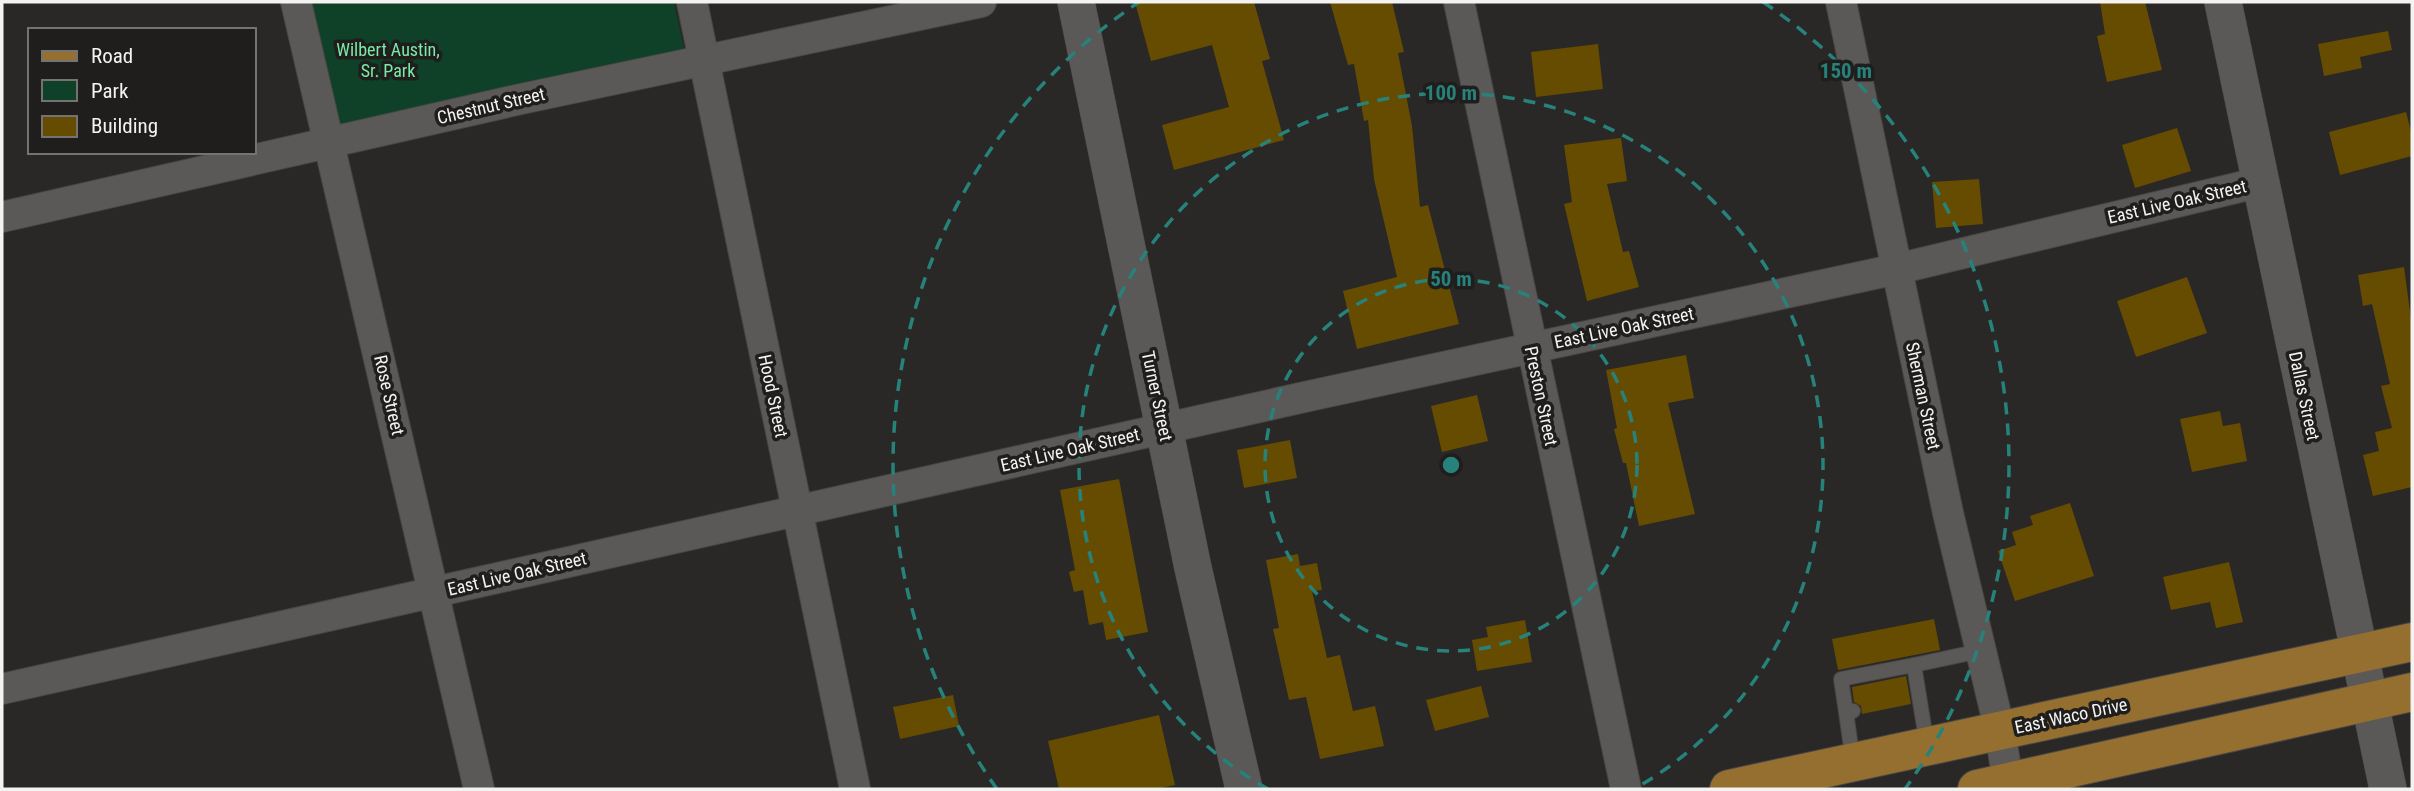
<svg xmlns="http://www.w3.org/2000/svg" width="2414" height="791" font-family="'Roboto Condensed',sans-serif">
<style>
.green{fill:#0e4127}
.building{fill:#664c00}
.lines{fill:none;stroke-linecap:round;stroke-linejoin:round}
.service-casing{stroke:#474645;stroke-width:16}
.minor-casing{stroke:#474645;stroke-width:32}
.tertiary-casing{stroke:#474645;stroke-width:38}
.primary-casing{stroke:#474645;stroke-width:40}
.service{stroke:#5a5957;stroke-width:14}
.minor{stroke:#5a5957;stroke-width:30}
.tertiary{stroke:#5a5957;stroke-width:37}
.primary{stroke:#946f2f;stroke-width:38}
.ring{fill:none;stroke:#26827b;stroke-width:3.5;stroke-dasharray:12 9}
.labels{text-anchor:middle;stroke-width:7;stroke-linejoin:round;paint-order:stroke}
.park-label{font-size:18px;fill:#79eba8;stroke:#1f1e1c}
.street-label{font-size:18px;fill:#f3f3f1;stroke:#1f1e1c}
.centre{fill:#26827b;stroke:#1f1e1c;stroke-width:3.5}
.ring-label{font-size:21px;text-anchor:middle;font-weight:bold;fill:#26827b;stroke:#1f1e1c;stroke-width:7;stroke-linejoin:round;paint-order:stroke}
</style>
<rect width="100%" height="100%" fill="#292826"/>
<path class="green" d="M312 2H674L686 59 339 131Z"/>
<g class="building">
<path d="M1135 2H1254L1270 59 1262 61 1284 140 1174 170 1162 125 1229 107 1212 45 1151 61Z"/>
<path d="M1330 2H1392L1404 52 1398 53 1412 126 1420 207 1428 205 1459 324 1357 349 1343 291 1397 277 1374 179 1368 120 1364 121 1354 64 1348 65Z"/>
<path d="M2100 2H2145L2162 70 2107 82 2097 36 2105 34Z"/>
<path d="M2388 31 2392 50 2360 57 2362 68 2324 76 2318 44Z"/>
<path d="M1598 44 1603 89 1536 97 1531 52Z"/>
<path d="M2406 112 2412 135V156L2340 175 2329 132Z"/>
<path d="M2177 128 2191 171 2135 188 2122 145Z"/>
<path d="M1621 138 1627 181 1607 184 1623 252 1629 251 1639 287 1587 301 1564 204 1572 202 1564 145Z"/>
<path d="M1979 179 1983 224 1936 228 1932 182Z"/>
<path d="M2404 267 2412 326V487L2373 496 2363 455 2379 451 2375 432 2392 428 2381 386 2390 384 2372 304 2363 306 2358 275Z"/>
<path d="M2187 277 2207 333 2136 357 2117 301Z"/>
<path d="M1686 355 1694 398 1668 403 1695 514 1639 526 1626 463H1623L1614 429 1617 428 1606 370Z"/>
<path d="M1477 395 1488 441 1442 452 1431 406Z"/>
<path d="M2220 411 2223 426 2240 423 2247 461 2192 472 2180 419Z"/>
<path d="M1290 440 1297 478 1244 488 1237 450Z"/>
<path d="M1119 479 1148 632 1106 640 1103 622 1089 625 1083 590 1074 592 1069 572 1075 570 1060 490Z"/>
<path d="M2070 503 2094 576 2015 601 1998 551 2016 545 2012 532 2033 525 2030 516Z"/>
<path d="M1298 554 1300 566 1317 563 1322 590 1312 591 1327 658 1340 655 1353 711 1375 706 1384 746 1320 759 1306 697 1289 700 1273 629 1279 628 1266 560Z"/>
<path d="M2229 562 2243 622 2216 628 2210 602 2171 610 2163 577Z"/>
<path d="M1934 619 1940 650 1838 670 1832 639Z"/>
<path d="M1525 620 1532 662 1477 671 1472 640 1488 637 1486 627Z"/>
<path d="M1906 676 1911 704 1862 714 1861 706 1854 702 1852 687Z"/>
<path d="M1481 686 1489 717 1435 731 1426 700Z"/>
<path d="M953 695 959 726 900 739 893 707Z"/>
<path d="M1159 715 1175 785 1155 789H1059L1048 741Z"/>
</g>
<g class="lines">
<defs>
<g id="service">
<path d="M1846 712 1841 679 1914 665"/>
<path d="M1927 745 1914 665 1980 651"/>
<path d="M1853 761 1846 712 1853 711"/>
</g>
<g id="minor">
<path d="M296 2 479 789"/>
<path d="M692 2 855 789"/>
<path d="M1459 2 1626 789"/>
<path d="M1841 2 1948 513 2000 731 2009 789"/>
<path d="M2 217 521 99 981 2"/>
<path d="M2 689 1309 396 1897 269 2261 182"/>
</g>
<g id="tertiary">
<path d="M1076 2 1193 568 1244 789"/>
<path d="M2223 2 2388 789"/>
</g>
<g id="primary">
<path d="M1729 789 2412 642"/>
<path d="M1977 789 2412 692"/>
</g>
</defs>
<use href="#service" class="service-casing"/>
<use href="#minor" class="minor-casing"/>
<use href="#tertiary" class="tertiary-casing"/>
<use href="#primary" class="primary-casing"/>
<use href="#service" class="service"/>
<use href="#minor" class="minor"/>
<use href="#tertiary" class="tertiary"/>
<use href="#primary" class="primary"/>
</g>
<g class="ring">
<circle cx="1451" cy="465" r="186"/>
<path d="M1268 789A372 372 0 1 1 1634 789"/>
<path d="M997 789A558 558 0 0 1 1139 2M1763 2A558 558 0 0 1 1905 789"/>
</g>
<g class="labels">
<g class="park-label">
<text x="388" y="56">Wilbert Austin,<tspan x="388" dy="21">Sr. Park</tspan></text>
</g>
<g class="street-label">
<text transform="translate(491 106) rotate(-13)" y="6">Chestnut Street</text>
<text transform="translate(2177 202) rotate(-13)" y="6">East Live Oak Street</text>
<text transform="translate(1624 328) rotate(-12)" y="6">East Live Oak Street</text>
<text transform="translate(389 395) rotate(77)" y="6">Rose Street</text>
<text transform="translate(773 396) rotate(78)" y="6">Hood Street</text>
<text transform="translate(1157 396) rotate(78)" y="6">Turner Street</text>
<text transform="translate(1541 396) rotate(78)" y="6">Preston Street</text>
<text transform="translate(1923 396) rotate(78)" y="6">Sherman Street</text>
<text transform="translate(2304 396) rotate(78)" y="6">Dallas Street</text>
<text transform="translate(1070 450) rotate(-13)" y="6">East Live Oak Street</text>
<text transform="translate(517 574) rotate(-13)" y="6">East Live Oak Street</text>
<text transform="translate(2071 716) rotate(-12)" y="6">East Waco Drive</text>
</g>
</g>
<circle cx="1451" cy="465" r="10" class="centre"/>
<g class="ring-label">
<text x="1846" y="78">150 m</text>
<text x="1451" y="100">100 m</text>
<text x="1451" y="286">50 m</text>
</g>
<rect width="2414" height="791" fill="none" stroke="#f3f3f1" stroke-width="7"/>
<rect x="28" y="28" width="228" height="126" fill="#1f1e1c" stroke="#747371" stroke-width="2"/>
<rect x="42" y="51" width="35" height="10" fill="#946f2f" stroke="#747371" stroke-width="2"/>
<text x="91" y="63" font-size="21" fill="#f3f3f1">Road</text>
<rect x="42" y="80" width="35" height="21" fill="#0e4127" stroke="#747371" stroke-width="2"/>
<text x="91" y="98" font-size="21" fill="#f3f3f1">Park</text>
<rect x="42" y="116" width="35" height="21" fill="#664c00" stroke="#747371" stroke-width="2"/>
<text x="91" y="133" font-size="21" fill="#f3f3f1">Building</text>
</svg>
